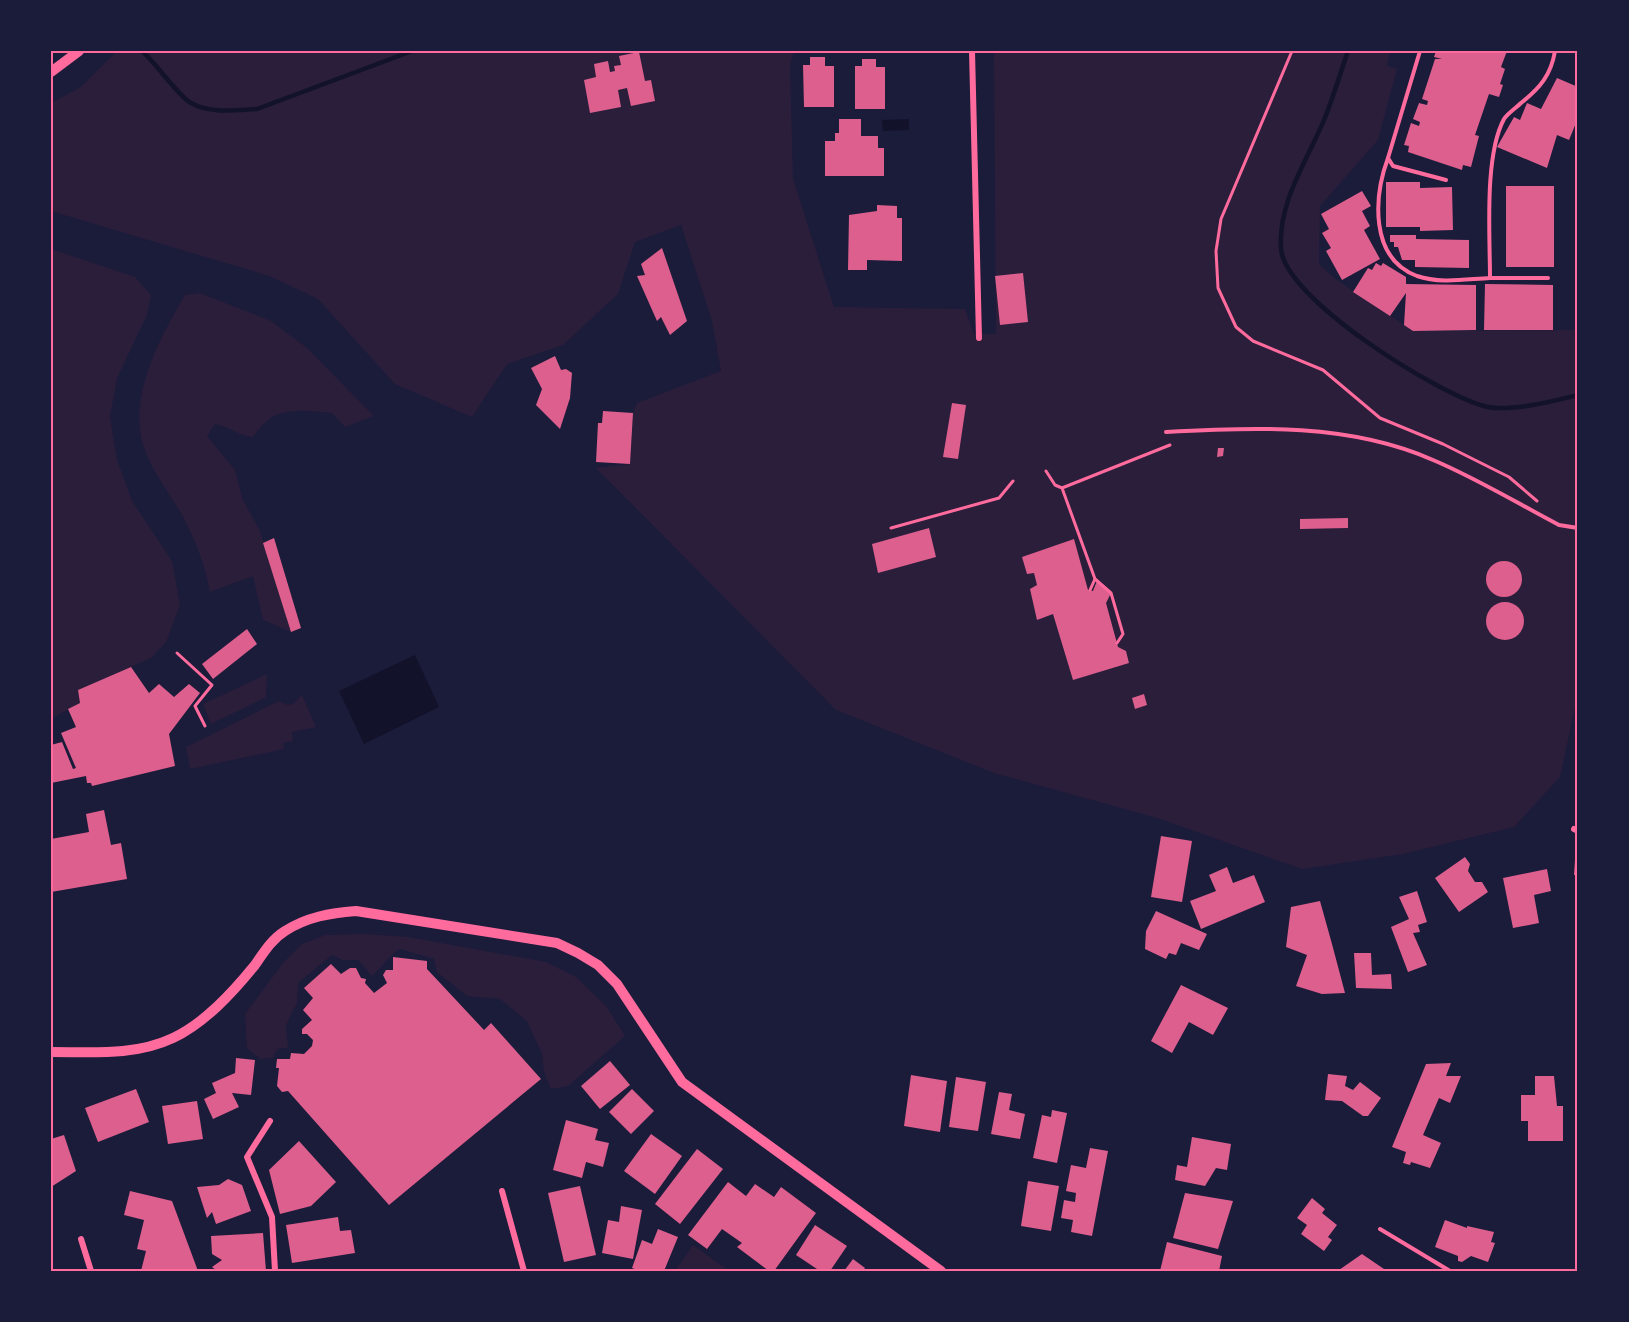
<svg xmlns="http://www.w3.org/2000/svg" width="1629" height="1322" font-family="'Sofia Sans Condensed',sans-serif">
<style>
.green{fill:#2a1e3b}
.water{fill:#12122b}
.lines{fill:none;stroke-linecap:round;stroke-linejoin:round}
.stream{stroke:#12122b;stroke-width:4.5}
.building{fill:#dd5f8e}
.path{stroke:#ff6b9d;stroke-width:3}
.service{stroke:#ff6b9d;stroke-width:4}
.minor{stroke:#ff6b9d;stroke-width:6}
.secondary{stroke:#ff6b9d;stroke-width:10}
.neatline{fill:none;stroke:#ff6b9d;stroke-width:2}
</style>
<rect width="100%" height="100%" fill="#1b1b3a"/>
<g class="green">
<path d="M117 51H794L790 65 793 179 834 307 965 309 974 334H996L994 51H1390L1387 66 1397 69 1378 140 1320 206 1319 264 1334 278 1413 331 1577 330 1578 312 1576 703 1560 777 1514 827 1403 854 1302 869 1157 818 994 773 836 710 596 468 630 464 633 413 637 403 721 371 712 321 681 225 635 242 618 294 563 345 507 364 472 417 395 384 318 299 269 276 51 211V103L81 87Z"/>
<path d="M51 249 135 277 151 295 147 315 117 378 110 417 117 460 132 501 172 561 180 605 166 642 151 658 78 690 80 703 51 719Z"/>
<path d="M200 293 271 321 307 348 374 416 345 427 332 413C298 410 274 405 253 437 238 436 231 427 215 424L207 436 235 470 242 498 260 531 291 632 263 620 253 576 210 592C204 562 196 542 182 515 168 491 147 465 141 437 132 389 161 335 185 295Z"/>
<path d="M267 674 266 697 211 724 203 704Z"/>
<path d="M302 695 316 727 292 732 293 741 283 743 284 749 190 769 186 747 279 701 287 705 293 704Z"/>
<path d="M366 934 408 937 546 962 576 977 606 1006 625 1036 568 1086 551 1089 544 1072 542 1054 527 1021 500 999 467 996 437 972 434 959 400 949C388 956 383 967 372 976L358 960H343L332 955 298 983 297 1003 286 1025 288 1048 277 1049 273 1058 261 1059 247 1049 245 1014 283 963 302 944 326 935Z"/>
<path d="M693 1245 729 1271H675Z"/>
</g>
<g class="water">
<path d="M909 119V130L883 131 882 120Z"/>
<path d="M415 655 439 707 364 744 339 691Z"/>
</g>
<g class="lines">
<g class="stream">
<path d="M142 51C156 63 178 96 191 103 211 114 235 110 257 109L412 51"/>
<path d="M1348 51C1340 74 1333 98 1324 120 1307 161 1278 202 1281 248 1283 298 1438 394 1484 406 1507 413 1554 401 1578 395"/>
</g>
</g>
<g class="building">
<path d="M1436 51H1507L1501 67 1505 69 1500 84 1503 85 1499 97 1489 94 1475 135 1479 136 1471 167 1463 165 1462 170 1408 152 1409 146 1404 145 1411 123 1419 126 1420 122 1413 119 1419 103 1427 105 1428 101 1422 99 1435 59H1442L1434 57Z"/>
<path d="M639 52 645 81 651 80 655 101 631 106 627 88 618 90 621 107 590 113 584 80 596 77 594 64 608 61 610 72 615 71 614 66 621 65 619 56Z"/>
<path d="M810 57H825V66H834V107H804L803 65H810Z"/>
<path d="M862 59H876V67H885V109H855V66H862Z"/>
<path d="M1557 78 1578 87V124L1576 123 1569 140 1557 135 1547 168 1497 147 1514 117 1520 120 1527 103 1541 109Z"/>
<path d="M839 119H861V136H878V148H884V176H825V141H835V133H839Z"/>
<path d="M1386 182H1420V188L1452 187 1453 230 1420 231V227H1386Z"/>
<rect x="1506" y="186" width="48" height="81"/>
<path d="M1362 191 1371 206 1362 211 1370 226 1364 230 1380 259 1342 280 1326 251 1331 248 1322 233 1329 229 1321 214Z"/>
<path d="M877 205 897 206V218H902V261L867 260V270H848L849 215 877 211Z"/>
<path d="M1390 235H1416V239L1469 240V268L1415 267V260H1402L1398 247H1394V242H1390Z"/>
<path d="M662 248 687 321 670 335 661 317 657 321 637 276 645 275 641 264Z"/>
<path d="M1376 263 1381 266 1383 263 1406 277V284L1476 285V330L1413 331 1404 325 1406 293 1390 316 1353 292 1368 268 1372 270Z"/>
<path d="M1023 273 1028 322 1000 325 995 276Z"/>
<path d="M1485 284 1553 285V330H1484Z"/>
<path d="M555 356 561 370 566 369 572 373 570 398 560 429 536 405 542 389 531 368Z"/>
<path d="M952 403 966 405 958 459 943 457Z"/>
<path d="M603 411 633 413 630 464 596 462 598 423H602Z"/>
<path d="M1218 448H1224L1223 456 1217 457Z"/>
<path d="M1348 518V528L1300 529V519Z"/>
<path d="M929 528 936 557 878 573 872 544Z"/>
<path d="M274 538 301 628 291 632 263 543Z"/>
<path d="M1074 539 1088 590 1093 591 1097 581 1111 593 1106 603 1118 647 1126 651 1129 663 1073 680 1053 614 1037 620 1030 589 1037 585 1034 573 1027 574 1022 557Z"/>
<circle cx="1504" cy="579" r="18"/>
<circle cx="1505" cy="621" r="19"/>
<path d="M247 629 257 644 213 679 202 664Z"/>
<path d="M131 667 149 693 159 684 174 697 189 684 200 693 169 734 175 766 92 786 91 783H87L86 776 51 783V745L62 742 73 769 76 768 61 733 76 727 68 709 80 703 78 690Z"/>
<path d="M1144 694 1147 705 1135 709 1132 698Z"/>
<path d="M104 810 111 845 121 843 127 879 51 892V839L89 832 86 814Z"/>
<path d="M1161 836 1192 841 1182 902 1151 897Z"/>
<path d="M1465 857 1470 864 1468 871 1475 882H1482L1488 892 1459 912 1435 878Z"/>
<path d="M1575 860 1578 861V875H1574Z"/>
<path d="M1227 867 1233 883 1254 875 1265 902 1201 929 1190 901 1216 891 1209 875Z"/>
<path d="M1547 869 1551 891 1534 895 1539 923 1513 928 1503 878Z"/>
<path d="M1417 891 1427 922 1418 925 1420 932 1413 933 1427 965 1408 972 1391 927 1409 919 1399 897Z"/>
<path d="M1320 901 1332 944 1345 993 1322 994 1296 986 1307 955 1286 947 1291 907Z"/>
<path d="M1156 911 1207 934 1199 950 1181 943 1176 955 1169 953 1166 959 1145 949 1146 931Z"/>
<path d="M1354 953H1371L1372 975 1391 974 1392 989 1356 988Z"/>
<path d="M393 957 427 961V969L484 1030 491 1023 541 1079 389 1205 288 1091 282 1092 277 1086 279 1068H276L277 1059H290L291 1053 304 1054 312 1046 313 1040 307 1034H302V1029L312 1020 303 1010 313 998 304 988 331 964 341 974 350 968H356L361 978 366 979 365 983 374 993 387 983 383 975 386 970H393Z"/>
<path d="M1181 985 1228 1008 1213 1035 1189 1022 1172 1053 1151 1041Z"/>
<path d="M236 1058 255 1060 251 1095 232 1093 239 1107 213 1119 204 1099 216 1093 212 1083 235 1073Z"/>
<path d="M610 1061 630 1085 600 1109 581 1086Z"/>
<path d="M1451 1063 1446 1076H1461L1450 1103 1439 1098 1423 1135 1441 1143 1430 1168 1411 1162 1410 1165 1403 1163 1406 1152 1392 1147 1426 1064Z"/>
<path d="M1328 1074 1347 1076 1345 1086 1353 1090 1360 1082 1381 1098 1368 1116H1363L1342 1101 1325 1100Z"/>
<path d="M911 1075 947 1081 940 1132 904 1126Z"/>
<path d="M1535 1076H1554L1557 1106H1563V1141H1528V1121H1521V1095H1535Z"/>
<path d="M956 1077 986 1082 978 1131 949 1127Z"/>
<path d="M136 1089 149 1122 98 1142 85 1108Z"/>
<path d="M632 1089 654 1111 631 1134 609 1112Z"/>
<path d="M999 1092 1012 1094 1009 1110 1025 1114 1020 1139 991 1134Z"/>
<path d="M197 1101 203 1139 168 1144 162 1106Z"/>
<path d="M1052 1110 1067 1113 1057 1163 1033 1158 1042 1115 1051 1117Z"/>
<path d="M566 1120 598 1129 595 1140 609 1143 603 1167 586 1162 582 1178 553 1170Z"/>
<path d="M651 1134 682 1156 655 1194 624 1171Z"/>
<path d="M64 1135 76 1171 51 1187V1139Z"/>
<path d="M1192 1137 1231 1144 1227 1170 1216 1168 1205 1186 1175 1180 1177 1165 1187 1167Z"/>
<path d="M299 1141 336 1182 311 1206 280 1214 269 1170Z"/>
<path d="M1090 1148 1108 1151 1092 1236 1071 1232 1073 1220 1061 1218 1064 1200 1075 1202 1076 1193 1066 1191 1071 1165 1086 1168Z"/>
<path d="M697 1149 723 1169 680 1224 655 1204Z"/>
<path d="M228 1179 242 1185 251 1211 216 1224 212 1212 207 1218 197 1187 219 1185Z"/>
<path d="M1028 1181 1059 1186 1051 1231 1021 1226Z"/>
<path d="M728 1182 746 1196 755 1184 774 1197 781 1187 816 1213 774 1271H769L737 1247 742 1243 722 1229 707 1249 688 1235Z"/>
<path d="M580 1186 596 1255 564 1262 548 1193Z"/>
<path d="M130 1191 172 1201 198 1271H141L146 1251 137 1249 144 1220 124 1215Z"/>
<path d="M1185 1193 1233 1201 1218 1249 1173 1238Z"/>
<path d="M1312 1198 1325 1209 1322 1213 1337 1225 1328 1237 1332 1240 1324 1251 1301 1234 1307 1225 1297 1218Z"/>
<path d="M621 1206 642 1210 633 1259 602 1253 608 1220 619 1222Z"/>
<path d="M338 1217 340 1231 351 1230 355 1253 292 1263 286 1225Z"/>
<path d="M1445 1220 1467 1228V1226L1494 1232 1491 1242 1495 1243 1488 1262 1471 1256 1462 1262 1458 1261V1256L1435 1247Z"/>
<path d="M815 1225 847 1246 830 1271H820L796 1255Z"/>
<path d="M658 1229 678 1237 664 1271H640L632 1268 642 1240 652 1244Z"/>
<path d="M263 1233 266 1271H217L212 1267 222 1260 212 1254 211 1236Z"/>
<path d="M1167 1242 1222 1256 1219 1271H1160Z"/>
<path d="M1362 1254 1384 1269 1382 1271 1339 1270Z"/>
<path d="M853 1259 865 1268 863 1271H844Z"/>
</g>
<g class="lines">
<g class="path">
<path d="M1292 51 1221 219 1216 251 1218 288 1236 327 1253 341 1323 370 1380 418 1443 444 1509 477 1537 501"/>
<path d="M1046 471 1055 485 1062 488 1095 579 1111 593 1123 634 1117 643"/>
<path d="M1062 488 1170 445"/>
<path d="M891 528 999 498 1013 481"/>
<path d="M1090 590 1095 579"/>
<path d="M177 653 212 685 195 706 205 726"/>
</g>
<g class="service">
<path d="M1420 51 1388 158 1393 166 1446 180"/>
<path d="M1388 158C1374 196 1369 258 1417 276 1440 284 1467 279 1490 278 1490 236 1484 156 1504 119 1508 113 1516 108 1521 103 1540 88 1551 75 1555 51"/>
<path d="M1490 278H1548"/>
<path d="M1166 432C1254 427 1350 423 1433 460 1476 478 1517 503 1559 525L1578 528"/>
<path d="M1380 1229 1450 1271"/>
</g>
<g class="minor">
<path d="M972 51 979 338"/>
<path d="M1574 829 1578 831"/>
<path d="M270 1121 247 1157 272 1217 275 1271"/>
<path d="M502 1191 524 1271"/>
<path d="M81 1239 91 1271"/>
</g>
<g class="secondary">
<path d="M51 72 79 51"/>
<path d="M51 1052C93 1052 135 1056 173 1038 205 1023 233 992 255 965 264 952 272 939 285 931 307 917 330 913 356 911L557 943 578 953 598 965 617 984 682 1082 941 1271"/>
</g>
</g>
<rect width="1629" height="1322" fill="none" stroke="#1b1b3a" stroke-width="105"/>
<rect x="52" y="52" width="1524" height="1218" class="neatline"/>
</svg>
